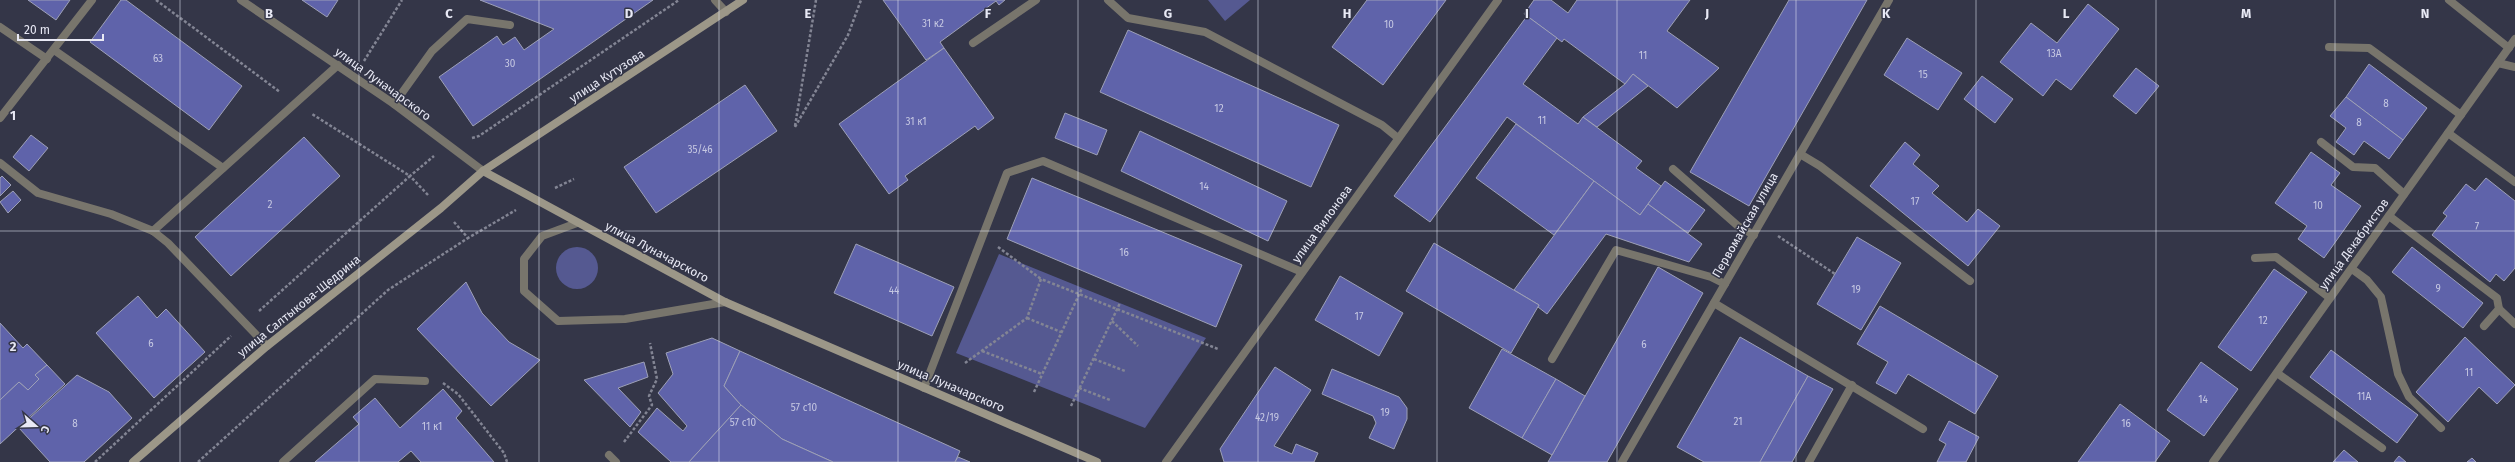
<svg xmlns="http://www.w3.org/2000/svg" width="2515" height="462" font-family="'Fira Sans',sans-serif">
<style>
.green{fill:#555991}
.building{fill:#5f63aa;stroke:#9da0b7}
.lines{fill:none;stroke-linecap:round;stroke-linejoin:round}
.path{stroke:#838594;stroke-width:2.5;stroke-dasharray:3 2;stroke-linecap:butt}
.service{stroke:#78756c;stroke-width:8}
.minor{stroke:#78756c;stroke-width:8}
.secondary{stroke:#9c9788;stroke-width:8}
.grid{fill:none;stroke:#e8e9f5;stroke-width:1;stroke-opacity:0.55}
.labels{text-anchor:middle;stroke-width:3;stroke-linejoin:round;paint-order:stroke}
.number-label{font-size:10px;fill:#c6c8e2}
.street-label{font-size:12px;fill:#e8e9f5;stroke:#343648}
.grid-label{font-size:13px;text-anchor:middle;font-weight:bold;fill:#e8e9f5;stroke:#343648;stroke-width:3;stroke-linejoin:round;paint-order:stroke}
</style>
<rect width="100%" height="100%" fill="#343648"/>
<g class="green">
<path d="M1208 0H1250L1225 21Z"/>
<circle cx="577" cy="268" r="21"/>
<path d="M999 254 1206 338 1145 428 956 353Z"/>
</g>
<g class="building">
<path d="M28 0H70L56 20Z"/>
<path d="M121 0H126L242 86 209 130 90 42Z"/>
<path d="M302 0H338L327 17Z"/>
<path d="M480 0H653L473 126 439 77 497 36 503 45 515 37 524 50 554 29Z"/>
<path d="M883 0H1005L999 5 996 1 940 42 944 48 926 60Z"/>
<path d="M1367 0H1446L1383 85 1332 47Z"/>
<path d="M1534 0H1551L1568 13 1577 0H1690L1667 31 1719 68 1677 108 1633 74 1625 84 1564 39 1562 42 1527 16 1524 14Z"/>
<path d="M1789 0H1867L1749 206 1690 172Z"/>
<path d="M2088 4 2119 29 2071 90 2056 79 2043 96 2000 62 2031 23 2057 43Z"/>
<path d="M1527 16 1557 38 1523 84 1578 124 1583 117 1642 161 1636 168 1661 186 1640 215 1507 117 1430 222 1394 196Z"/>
<path d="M1128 30 1339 125 1311 187 1100 92Z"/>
<path d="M1907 38 1962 73 1938 110 1884 75Z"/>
<path d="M944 48 994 118 978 130 975 126 905 176 908 180 889 194 839 124Z"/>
<path d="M2369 64 2427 108 2403 140 2346 97Z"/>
<path d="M2136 68 2159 86 2136 114 2113 96Z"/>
<path d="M1633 74 1648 86 1597 127 1583 117 1625 84Z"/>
<path d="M1982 76 2013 99 1995 123 1964 99Z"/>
<path d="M745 85 777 131 656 213 624 167Z"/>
<path d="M2346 97 2403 140 2389 159 2364 141 2354 155 2336 142 2346 128 2330 116Z"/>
<path d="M1065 113 1107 130 1097 155 1055 138Z"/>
<path d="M1516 124 1594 181 1554 235 1476 178Z"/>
<path d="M1140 131 1287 201 1268 241 1121 171Z"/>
<path d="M31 135 48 148 29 171 13 157Z"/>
<path d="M304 137 340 176 231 276 195 237Z"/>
<path d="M1905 142 1920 155 1913 164 1939 186 1932 193 1967 222 1978 209 2000 226 1968 266 1870 186Z"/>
<path d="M2311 152 2340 173 2331 185 2361 206 2324 258 2298 239 2307 226 2275 203Z"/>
<path d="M2 176 11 185 0 196V178Z"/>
<path d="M1032 178 1242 265 1216 327 1007 239Z"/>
<path d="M2486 178 2515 201V268L2504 281 2496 274 2490 282 2432 235 2447 216 2443 213 2466 184 2475 191Z"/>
<path d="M1594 181 1640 215 1648 204 1702 244 1689 262 1606 234 1547 314 1538 307 1539 305 1514 290Z"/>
<path d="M1665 181 1705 210 1688 233 1648 204Z"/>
<path d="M13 191 21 200 8 213 0 202Z"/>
<path d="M1857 237 1901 263 1861 330 1817 304Z"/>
<path d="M1434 243 1539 305 1511 353 1406 291Z"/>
<path d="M856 244 954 287 932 336 834 293Z"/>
<path d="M2412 247 2483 303 2463 328 2392 272Z"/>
<path d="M1658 267 1703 293 1607 462H1548Z"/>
<path d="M2274 269 2307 292 2251 371 2218 347Z"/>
<path d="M1340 276 1403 313 1379 356 1315 320Z"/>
<path d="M466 282 482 313 509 342 540 360 491 406 417 329Z"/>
<path d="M138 296 157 318 166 309 205 352 154 398 96 333Z"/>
<path d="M1880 306 1998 376 1975 414 1908 374 1896 394 1876 383 1888 362 1857 344Z"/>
<path d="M0 323 23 348 27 344 47 365 35 375 39 379 28 390 19 382 0 400Z"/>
<path d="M1740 337 1808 376 1760 462H1704L1677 447Z"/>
<path d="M2465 337 2515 385 2497 404 2479 387 2448 422 2416 392Z"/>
<path d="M712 338 740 351 724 386 741 405 689 462H671L638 432 657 408 683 431 687 426 658 393 673 374 666 353Z"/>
<path d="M1502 349 1556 379 1522 438 1469 408Z"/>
<path d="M2331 350 2418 415 2397 443 2310 377Z"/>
<path d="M740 351 960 451 955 462H833L782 439 741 405 724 386Z"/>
<path d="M644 362 648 377 618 388 641 412 630 427 584 380Z"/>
<path d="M2201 362 2238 389 2204 436 2167 410Z"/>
<path d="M47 365 65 384 0 444V400L19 382 28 390 39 379 35 375Z"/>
<path d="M1275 367 1311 390 1274 446 1292 454 1296 444 1318 453 1314 462H1224L1220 449Z"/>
<path d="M1332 369 1399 397 1407 408V419L1394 449 1369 438 1376 423 1373 416 1322 394Z"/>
<path d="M77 375 109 392 132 418 84 462H50L19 428Z"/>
<path d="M1808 376 1833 389 1792 462H1760Z"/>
<path d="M1556 379 1585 396 1552 455 1522 438Z"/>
<path d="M443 389 462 411 456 418 494 462H421L411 451 398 462H315L359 424 353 417 375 398 400 428Z"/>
<path d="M2120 404 2170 441 2155 462H2078Z"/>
<path d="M741 405 782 439 833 462H689Z"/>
<path d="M1949 421 1979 437 1966 462H1937L1946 444 1939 440Z"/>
<path d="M2344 450 2358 462H2333Z"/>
<path d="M2399 456 2406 462H2394Z"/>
<path d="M958 457 970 462H955Z"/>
<path d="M2472 458 2476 462H2467Z"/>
</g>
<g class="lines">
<g class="path">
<path d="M156 0 280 92"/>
<path d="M364 61 402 0"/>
<path d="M795 126 816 0"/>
<path d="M795 127 848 35 861 0"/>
<path d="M472 138 479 136 679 0"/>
<path d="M555 188 574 179"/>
<path d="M428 195 410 176 434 156"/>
<path d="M454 222 468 238 516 210"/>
<path d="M1778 236 1835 274"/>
<path d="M998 247 1041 279"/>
<path d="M259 311 410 176 312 114"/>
<path d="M1027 318 1061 332"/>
<path d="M1112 321 1138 346"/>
<path d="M982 351 1042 374"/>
<path d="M1094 359 1125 371"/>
<path d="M965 363 1027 318 1041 279 1218 349"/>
<path d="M443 383 458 394 504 453 507 462"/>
<path d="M1079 388 1110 400"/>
<path d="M1034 392 1082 288"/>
<path d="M1071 406 1120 303"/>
<path d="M624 442 652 405 649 396 657 379 650 343"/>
<path d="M95 462 231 336"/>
<path d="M198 462 388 290 468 238"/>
</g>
<g class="service">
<path d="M1108 0 1128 18 1205 32 1382 125 1398 138"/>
<path d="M2449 0 2509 48"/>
<path d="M0 27 47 59"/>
<path d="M973 43 1036 0"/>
<path d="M2329 47 2369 48 2461 115"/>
<path d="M54 50 223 168"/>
<path d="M2498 63 2515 67"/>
<path d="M394 104 432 51 467 19 510 25"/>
<path d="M2448 133 2515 182"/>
<path d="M2321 142 2353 167 2375 168 2404 194"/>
<path d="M1800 154 1820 166 1970 281"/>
<path d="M0 163 38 193 111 214 153 231 168 243 267 346"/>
<path d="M1673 169 1738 226 1754 235"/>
<path d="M2389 216 2497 298 2499 309 2484 326"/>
<path d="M577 223 542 236 524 259V291L558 321 625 319 725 302"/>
<path d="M153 231 338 65"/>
<path d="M2255 258 2276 257 2330 298"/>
<path d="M2352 269 2367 280 2381 297 2398 374 2409 397 2441 428"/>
<path d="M1714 303 1923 429"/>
<path d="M2499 309 2515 324"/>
<path d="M1552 359 1616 250 1711 277 1725 284"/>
<path d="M2277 373 2382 448"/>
<path d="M924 388 1007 173 1043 161 1302 272"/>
<path d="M609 455 616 462"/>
<path d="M283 462 375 379 425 381"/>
<path d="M1809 462 1852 385"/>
</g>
<g class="minor">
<path d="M241 0 394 104 483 171"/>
<path d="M715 0 726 12"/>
<path d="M0 118 92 0"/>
<path d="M1166 462 1498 0"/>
<path d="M1622 462 1889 0"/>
<path d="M2213 462 2515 39"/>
</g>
<g class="secondary">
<path d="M483 171 725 302 1097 462"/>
<path d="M133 462 267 346 441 208 483 171 743 0"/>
</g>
</g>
<path class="grid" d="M180 0V462M359 0V462M539 0V462M719 0V462M898 0V462M1078 0V462M1258 0V462M1437 0V462M1617 0V462M1796 0V462M1976 0V462M2156 0V462M2335 0V462M0 231H2515"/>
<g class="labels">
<g class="number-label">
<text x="933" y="27">31 к2</text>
<text x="1389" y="28">10</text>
<text x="2054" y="57">13А</text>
<text x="1643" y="59">11</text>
<text x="158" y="62">63</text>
<text x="510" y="67">30</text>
<text x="1923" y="78">15</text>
<text x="2386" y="107">8</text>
<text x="1219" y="112">12</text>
<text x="1542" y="124">11</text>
<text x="916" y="125">31 к1</text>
<text x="2359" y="126">8</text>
<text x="700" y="153">35/46</text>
<text x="1204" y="190">14</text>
<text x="1915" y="205">17</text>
<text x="270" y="208">2</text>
<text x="2318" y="209">10</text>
<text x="2477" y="230">7</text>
<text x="1124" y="256">16</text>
<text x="2438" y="292">9</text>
<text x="1856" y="293">19</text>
<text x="894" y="294">44</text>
<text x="1359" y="320">17</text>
<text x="2263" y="324">12</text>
<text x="151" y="347">6</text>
<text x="1644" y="348">6</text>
<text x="2469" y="376">11</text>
<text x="2364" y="400">11А</text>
<text x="2203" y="403">14</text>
<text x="804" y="411">57 с10</text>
<text x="1385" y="416">19</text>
<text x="1267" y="421">42/19</text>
<text x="1738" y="425">21</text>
<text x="743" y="426">57 с10</text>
<text x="75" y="427">8</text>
<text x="2126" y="427">16</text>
<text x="432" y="430">11 к1</text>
</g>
<g class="street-label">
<text transform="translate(607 76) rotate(-33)" y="4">улица Кутузова</text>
<text transform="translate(383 84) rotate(36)" y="4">улица Луначарского</text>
<text transform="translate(1322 224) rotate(-54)" y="4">улица Вилонова</text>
<text transform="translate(1745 225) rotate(-60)" y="4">Первомайская улица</text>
<text transform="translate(2354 244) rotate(-54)" y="4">улица Декабристов</text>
<text transform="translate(657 252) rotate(28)" y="4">улица Луначарского</text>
<text transform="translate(299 306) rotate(-39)" y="4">улица Салтыкова-Щедрина</text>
<text transform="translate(951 386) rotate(23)" y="4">улица Луначарского</text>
</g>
</g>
<g class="grid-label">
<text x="269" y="18">B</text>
<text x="449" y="18">C</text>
<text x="629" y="18">D</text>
<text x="808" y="18">E</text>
<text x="988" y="18">F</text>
<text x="1168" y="18">G</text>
<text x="1347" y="18">H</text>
<text x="1527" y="18">I</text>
<text x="1707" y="18">J</text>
<text x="1886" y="18">K</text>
<text x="2066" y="18">L</text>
<text x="2246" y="18">M</text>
<text x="2425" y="18">N</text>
<text x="13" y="120">1</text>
<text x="13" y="351">2</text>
</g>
<g transform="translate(36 426) rotate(110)" stroke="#343648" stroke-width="3" paint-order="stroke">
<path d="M0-3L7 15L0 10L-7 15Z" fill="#e8e9f5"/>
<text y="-6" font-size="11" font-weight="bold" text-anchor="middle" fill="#e8e9f5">С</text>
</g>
<path d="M18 34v6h85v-6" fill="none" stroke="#e8e9f5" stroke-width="2"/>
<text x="24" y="34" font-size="12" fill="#e8e9f5" stroke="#343648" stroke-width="3" paint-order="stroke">20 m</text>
</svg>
